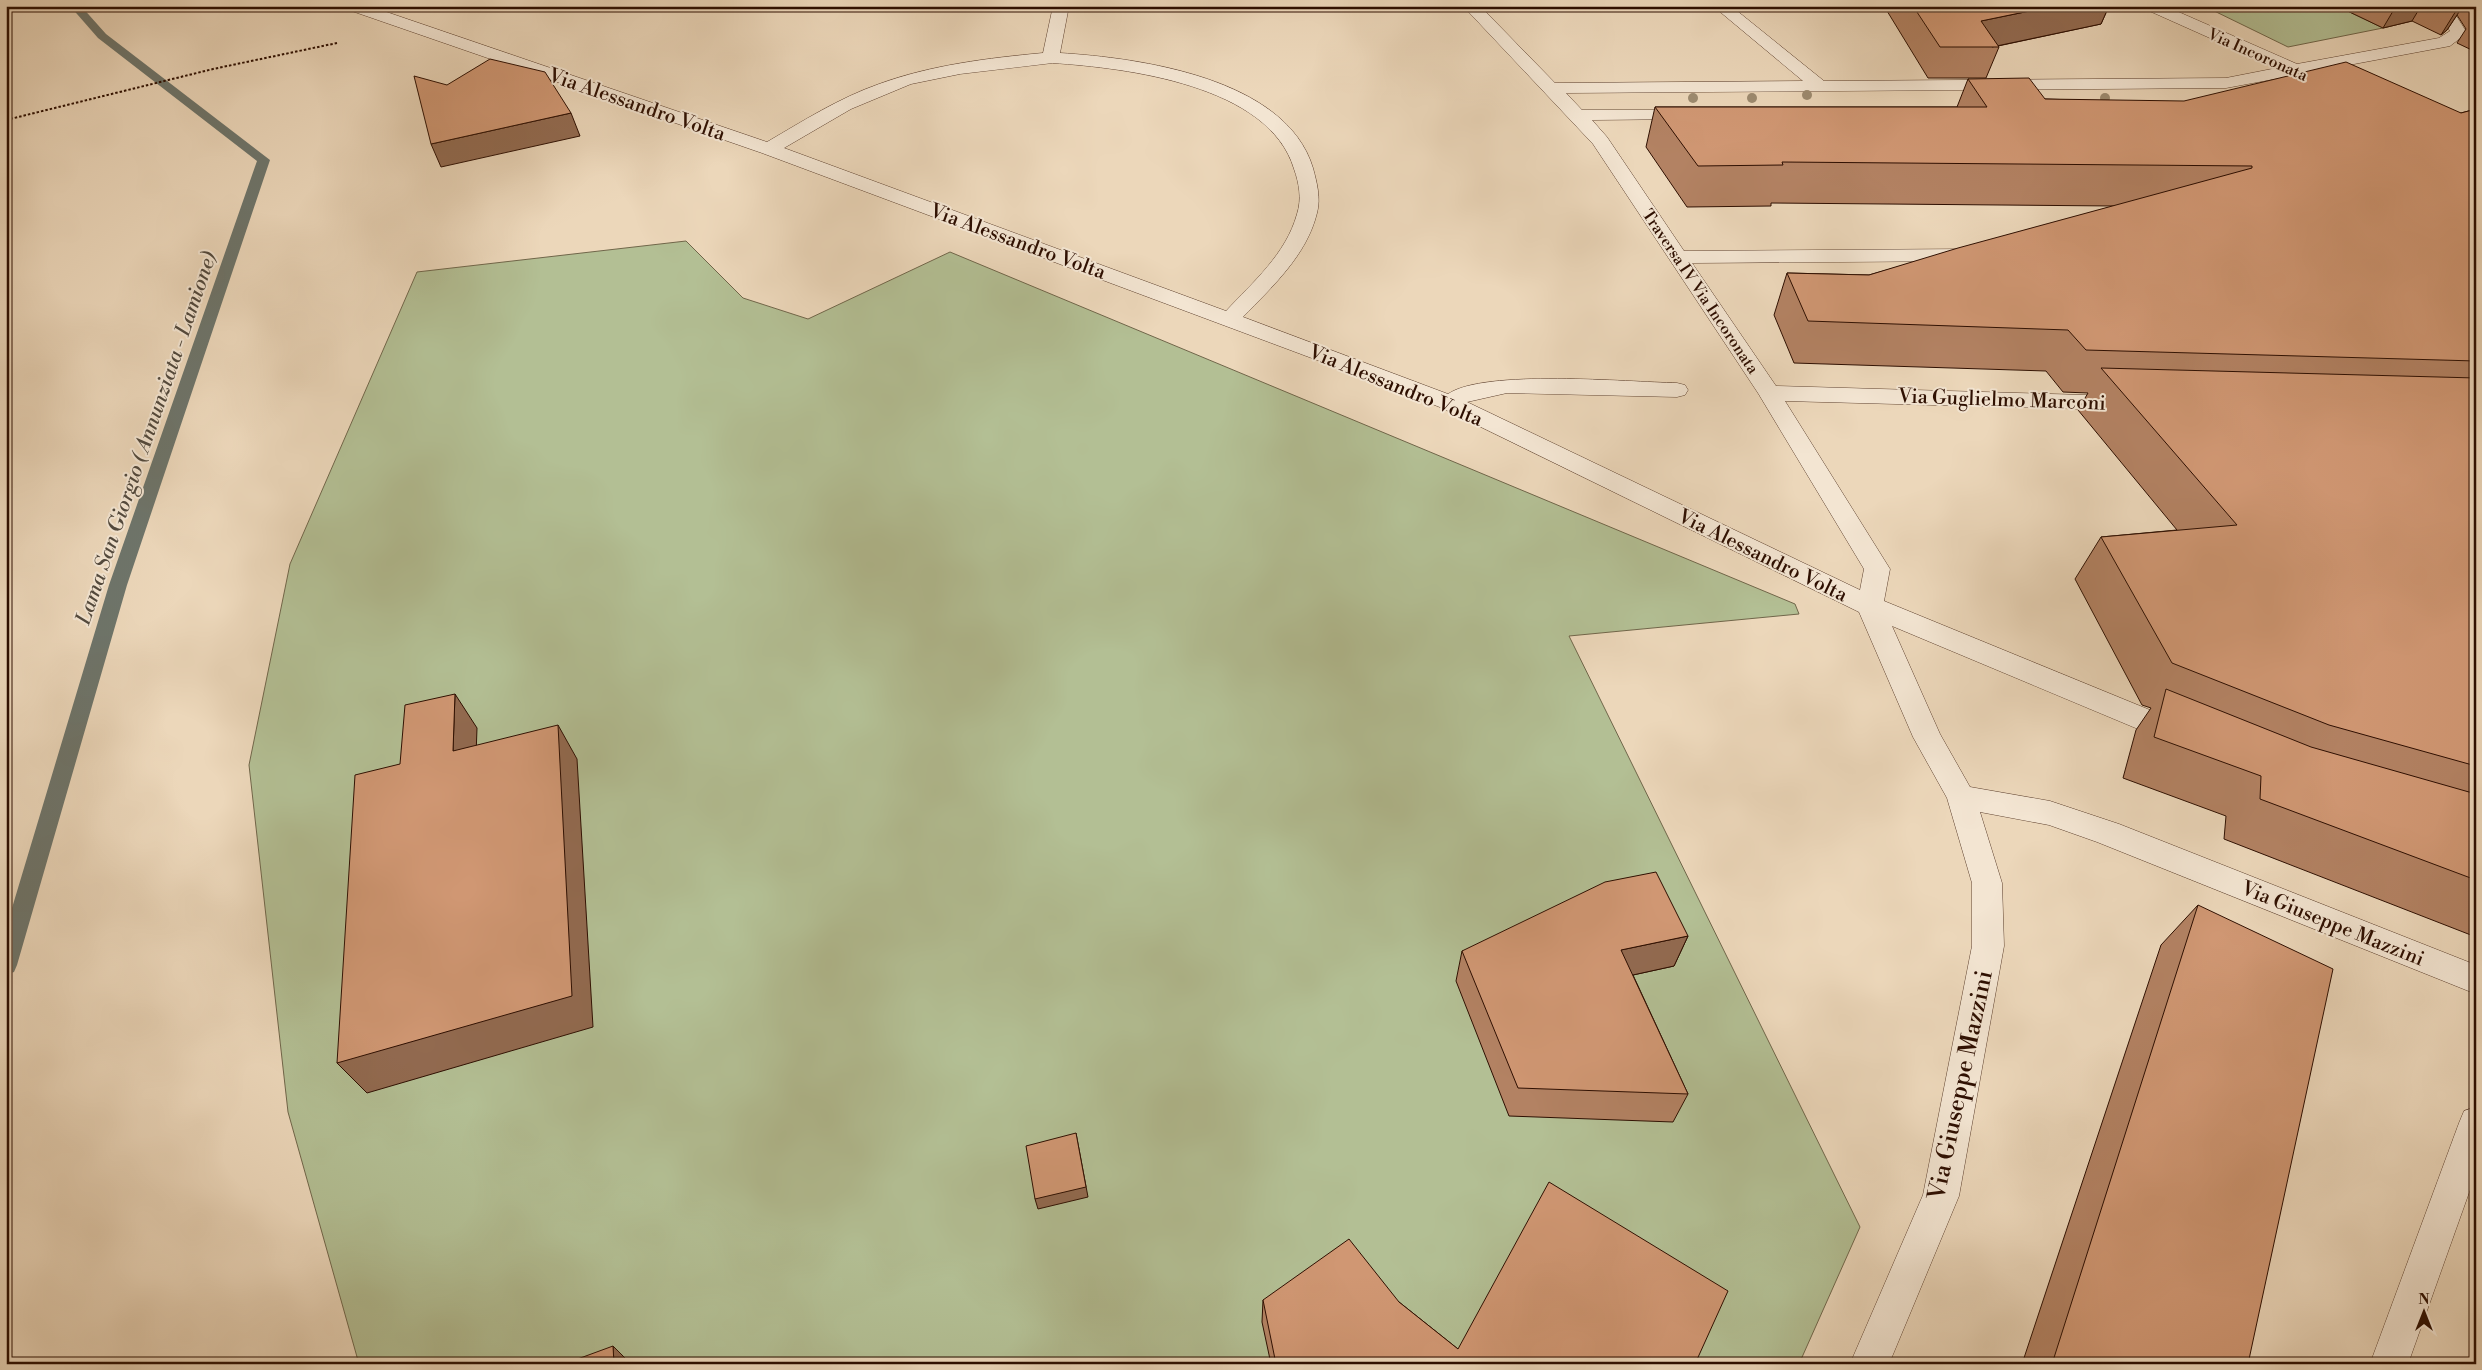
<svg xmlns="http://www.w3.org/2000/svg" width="2482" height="1370" font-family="'Libre Bodoni',serif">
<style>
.green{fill:#b3bf94;stroke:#70664a}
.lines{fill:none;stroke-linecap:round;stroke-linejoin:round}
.stream{fill:#6e756b;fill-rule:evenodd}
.minor-casing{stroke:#5d402e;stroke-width:1}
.path{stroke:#2d0e00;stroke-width:2;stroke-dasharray:2.5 2;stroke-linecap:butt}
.minor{fill:#f3e5d2;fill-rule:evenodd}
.tree{fill:#9d8b70}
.wall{fill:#b38263;stroke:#2d0e00}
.shaded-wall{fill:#926a50;stroke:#2d0e00}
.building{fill:#d09773;stroke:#2d0e00}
.labels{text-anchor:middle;stroke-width:4;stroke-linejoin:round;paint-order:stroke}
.far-street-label{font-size:16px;fill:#2d0e00;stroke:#f3e5d2}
.street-label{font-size:20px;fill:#2d0e00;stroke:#f3e5d2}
.water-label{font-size:21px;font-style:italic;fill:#534a3e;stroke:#f3e5d2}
.near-street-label{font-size:24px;fill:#2d0e00;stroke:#f3e5d2}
</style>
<rect width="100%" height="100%" fill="#ecd7ba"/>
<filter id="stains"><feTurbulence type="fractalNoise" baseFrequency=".004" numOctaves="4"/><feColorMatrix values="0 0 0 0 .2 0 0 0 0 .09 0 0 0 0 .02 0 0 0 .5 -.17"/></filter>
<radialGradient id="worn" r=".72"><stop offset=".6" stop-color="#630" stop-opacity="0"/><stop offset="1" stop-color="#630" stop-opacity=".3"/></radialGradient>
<g class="green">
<path d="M2204 6H2337L2383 28 2288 47Z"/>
<path d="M686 241 743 298 808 319 950 252 1795 604 1799 614 1569 636 1860 1227 1799 1364H359L288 1112 249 765 290 564 417 272Z"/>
</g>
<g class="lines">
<path class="stream" d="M70 6H81L106 34 270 160 127 585 17 965 14 972 6 975V928L109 585 257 161 98 38Z"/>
<defs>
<g id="minor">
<path d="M344 6H369L767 142C803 121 839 98 879 84 931 65 989 58 1043 53L1053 6H1069L1060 53C1140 58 1286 78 1313 168 1317 183 1321 198 1317 213 1307 255 1272 287 1243 317L1448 394C1484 369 1628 382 1677 383L1685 385 1688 390 1685 395 1677 397 1507 393 1467 402 1860 590 1864 569 1758 393 1593 144 1463 6H1480L1555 83 1803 81 1713 6H1731L1824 81 2226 78 2277 68 2145 9 2143 6H2165L2297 64 2439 38 2450 31 2445 23 2427 6H2445L2457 17 2467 33 2450 46 2226 88 1566 93 1582 110H1697L1700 114 1697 118 1691 119 1592 120 1607 137 1684 251 1971 249 1978 251 1981 255 1978 259 1971 261 1692 263 1776 386 2120 396 2128 398 2131 403 2128 408 2120 410 1785 401 1890 569 1884 601 2189 726 2193 734 2189 742 2179 745 2169 742 1892 626 1940 734 1970 787 2050 801 2119 824 2476 965V994L2097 842 2049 825 1980 812 2002 883 2004 946 1959 1196 1889 1364H1850L1923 1195 1972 946V883L1947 798 1913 737 1859 612 1442 408 1400 391 762 153 346 9ZM1053 63C1127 68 1269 85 1294 169 1299 183 1302 199 1297 214 1286 254 1253 282 1226 311L784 148 851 109 911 84 960 74Z"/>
<path d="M2476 1107V1173L2408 1364H2370L2459 1123 2464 1111Z"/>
</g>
</defs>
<use href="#minor" class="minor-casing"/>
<path class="path" d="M6 120 213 69 337 43"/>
<use href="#minor" class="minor"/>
</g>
<g class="tree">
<circle cx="1807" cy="95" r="5"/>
<circle cx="1693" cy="98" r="5"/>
<circle cx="1752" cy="98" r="5"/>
<circle cx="2105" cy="98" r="5"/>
</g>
<g class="wall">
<path d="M1884 6H2109L2101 24 1998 46 1999 47 1986 78H1928Z"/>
<path d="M2337 6H2476V52L2457 43 2466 29 2457 15 2447 30 2441 35 2412 21 2383 28Z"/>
<path d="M1968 79 2045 99 2461 113 2476 109V937L2224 839 2226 816 2123 778 2136 730 2151 708 2142 705 2075 579 2101 537 2177 530 2078 410 2088 393 2063 392 2046 371 1794 363 1774 315 1787 273 1869 275 2114 206 1771 203V206L1687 207 1646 147 1655 107H1957Z"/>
<path d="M2198 905 2248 1364H2022L2161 945Z"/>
<path d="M1688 936 1674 966 1633 975 1688 1094 1673 1122 1509 1116 1456 981 1462 951Z"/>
<path d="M1263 1300 1399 1302 1458 1349 1695 1364H1271L1262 1322Z"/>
</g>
<g class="shaded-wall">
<path d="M2054 6H2109L2101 24 1992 47 1981 21Z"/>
<path d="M2396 6H2421L2412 21 2383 28Z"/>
<path d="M2459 6H2463L2447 30 2441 35Z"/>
<path d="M571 113 580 136 441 167 431 144Z"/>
<path d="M455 694 477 728 475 784 453 751Z"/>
<path d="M558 725 577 759 593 1027 367 1093 337 1063Z"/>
<path d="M1688 936 1674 966 1610 980 1621 950Z"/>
<path d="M1076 1133 1088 1197 1038 1209 1035 1199Z"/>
<path d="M613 1346 630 1363V1364H614Z"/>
</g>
<g class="building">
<path d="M1913 6H2054L1981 21 1999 47H1940Z"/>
<path d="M490 59 545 72 571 113 431 144 414 76 447 85Z"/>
<path d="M2346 62 2461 113 2476 109V361L2086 350 2068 330 1808 321 1787 273 1869 275 1958 248 2252 168V166L1782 162 1783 165 1698 166 1655 107H1987L1968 79 2029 78 2045 99 2184 101Z"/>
<path d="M2101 368 2476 378V766L2329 725 2172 663 2101 537 2237 525Z"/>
<path d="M2166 689 2311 747 2476 794V880L2260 799 2261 776 2154 737Z"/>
<path d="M455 694 453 751 558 725 572 996 337 1063 355 775 400 764 405 705Z"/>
<path d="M1656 872 1688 936 1621 950 1688 1094 1518 1088 1462 951 1605 882Z"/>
<path d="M2198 905 2333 969 2248 1364H2052Z"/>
<path d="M1076 1133 1086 1187 1035 1199 1026 1146Z"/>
<path d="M1549 1182 1728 1291 1695 1364H1276L1263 1300 1349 1239 1399 1302 1458 1349Z"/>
<path d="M613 1346 614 1364H564Z"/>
</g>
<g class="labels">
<g class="far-street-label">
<text transform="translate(2258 54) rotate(24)" y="6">Via Incoronata</text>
<text transform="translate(1701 291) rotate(56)" y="6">Traversa IV Via Incoronata</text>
</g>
<g class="street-label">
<text transform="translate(637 104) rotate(19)" y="7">Via Alessandro Volta</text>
<text transform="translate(1018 241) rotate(20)" y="7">Via Alessandro Volta</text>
<text transform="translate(1396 385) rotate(22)" y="7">Via Alessandro Volta</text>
<text transform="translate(2002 399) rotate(2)" y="7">Via Guglielmo Marconi</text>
<text transform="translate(1763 555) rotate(26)" y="7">Via Alessandro Volta</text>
<text transform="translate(2333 923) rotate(22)" y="7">Via Giuseppe Mazzini</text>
</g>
<g class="water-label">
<text transform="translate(146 438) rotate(-71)" y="7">Lama San Giorgio ( Annunziata - Lamione)</text>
</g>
<g class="near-street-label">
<text transform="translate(1960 1085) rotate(-78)" y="8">Via Giuseppe Mazzini</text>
</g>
</g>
<rect width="2482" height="1370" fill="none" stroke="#ecd7ba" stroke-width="25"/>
<rect x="8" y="8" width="2467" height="1355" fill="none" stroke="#2d0e00" stroke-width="2.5"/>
<rect x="12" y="12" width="2457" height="1345" fill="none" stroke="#2d0e00"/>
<g transform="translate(2424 1312)" stroke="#f3e5d2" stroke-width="4" paint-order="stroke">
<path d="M0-4L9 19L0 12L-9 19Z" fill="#2d0e00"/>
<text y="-8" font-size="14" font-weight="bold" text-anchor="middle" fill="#2d0e00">N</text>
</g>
<rect width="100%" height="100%" filter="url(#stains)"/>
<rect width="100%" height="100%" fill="url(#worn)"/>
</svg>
